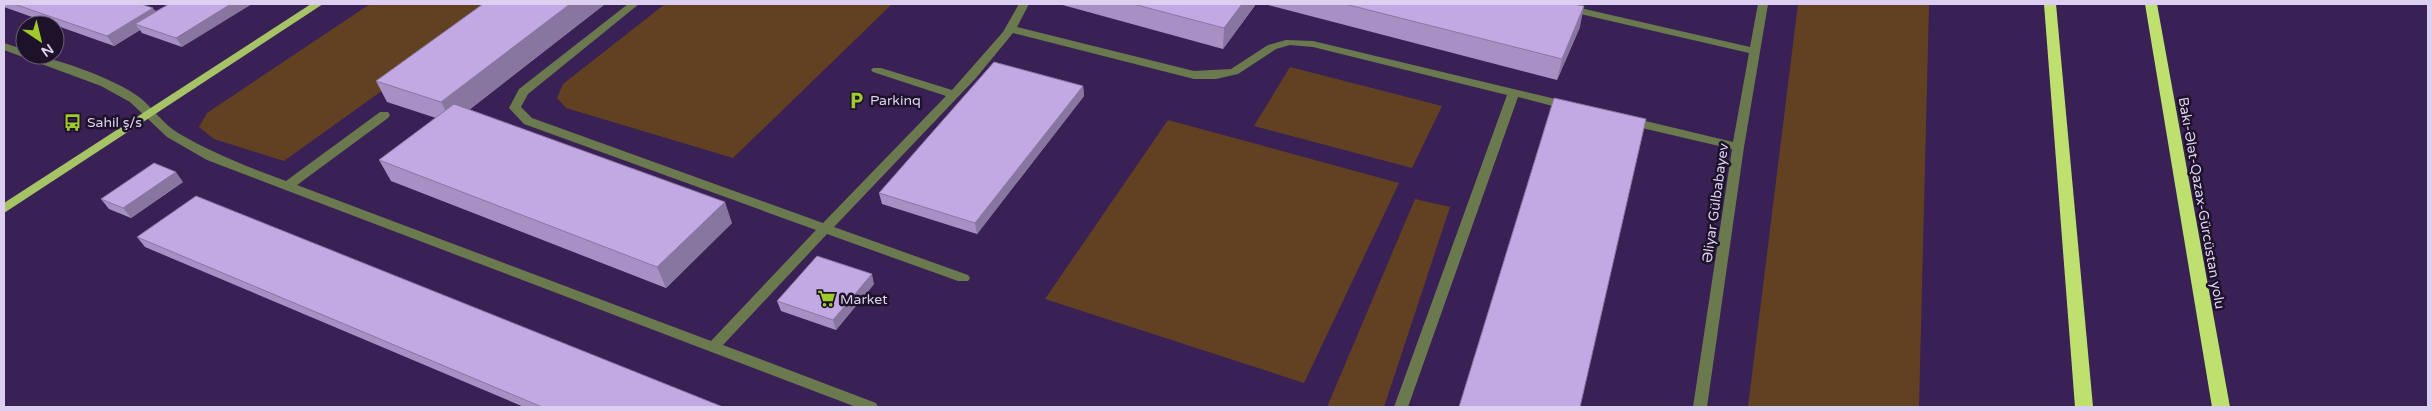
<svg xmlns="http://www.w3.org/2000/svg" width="2432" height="411" font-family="'Varela Round',sans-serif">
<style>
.green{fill:#614122}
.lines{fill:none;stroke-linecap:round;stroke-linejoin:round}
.minor{fill:#6b7a4e;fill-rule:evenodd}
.major{fill:#a6c366;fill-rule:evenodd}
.highway{fill:#bde06e;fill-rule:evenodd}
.wall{fill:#a791c4}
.shaded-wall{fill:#8876a0}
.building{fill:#c2a9e4;stroke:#8876a0}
.labels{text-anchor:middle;stroke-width:5;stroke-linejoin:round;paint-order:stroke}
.poi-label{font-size:14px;fill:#dccfef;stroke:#1d1229;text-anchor:start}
.street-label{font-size:14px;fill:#dccfef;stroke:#1d1229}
</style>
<rect width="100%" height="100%" fill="#3a2155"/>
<g class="green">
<path d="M370 4H503L284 161 214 139 199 127 207 113Z"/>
<path d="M665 4H892L733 158 566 108 557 98 563 84Z"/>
<path d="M1798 4H1929L1919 407H1748Z"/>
<path d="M1290 67 1442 106 1412 168 1254 126Z"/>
<path d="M1168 120 1399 183 1304 383 1045 299Z"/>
<path d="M1415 199 1450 207 1384 407H1327Z"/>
</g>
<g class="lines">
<g class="minor">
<path d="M628 4H639L528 94 521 107 532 118 823 223 946 96 873 72 871 70 873 68H881L952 90 1003 32 1019 4H1029L1017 27 1194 71 1231 69 1268 45 1286 40 1313 41 1568 102 1574 106 1568 110 1518 97 1408 407H1394L1507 95 1313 47 1290 45 1276 49 1238 74 1216 79H1194L1013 33 976 78 834 227 968 275 970 278 968 281H958L827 234 723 345 876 403 878 407H856L207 160 167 137 130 102 101 86 4 50V43L25 50V55C51 55 117 80 139 97 152 107 163 124 178 133 212 153 248 167 286 181L380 112H388L390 115 388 118 297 185 711 341 816 230 524 124 509 108 519 89Z"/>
<path d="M1545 4H1563L1750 47 1758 4H1768L1744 147 1707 407H1693L1732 149 1629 125 1623 121 1629 117 1733 142 1749 53 1550 7Z"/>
</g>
<path class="major" d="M311 4H323L4 213V203Z"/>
<g class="highway">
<path d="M2044 4H2056L2093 407H2075Z"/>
<path d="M2145 4H2157L2230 407H2212Z"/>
</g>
</g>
<g class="wall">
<path d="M4 4H141L156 11 169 4 182 47 142 33 140 30 114 46 4 7Z"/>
<path d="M483 4H605L469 110 732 223 666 288 391 181 379 160 436 118 387 102 376 81Z"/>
<path d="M1059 4H1256L1223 49Z"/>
<path d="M1264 4H1573L1580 27 1557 80Z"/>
<path d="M1083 86 1084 96 977 234 882 204 879 193Z"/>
<path d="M183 182 131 218 109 209 101 199Z"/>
<path d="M137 237 723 407H524L145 247Z"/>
<path d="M874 284 836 330 781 311 777 301Z"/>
</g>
<g class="shaded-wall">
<path d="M231 4H252L182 47 176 38Z"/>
<path d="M570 4H605L452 123 441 102Z"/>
<path d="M1242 4H1256L1223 49 1224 28Z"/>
<path d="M1584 6 1580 27 1557 80 1562 59Z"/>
<path d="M153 8 160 18 135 24 140 30 114 46 107 36Z"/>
<path d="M1083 86 1084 96 977 234 975 223Z"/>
<path d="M176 172 183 182 131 218 123 208Z"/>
<path d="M725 202 732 223 666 288 657 267Z"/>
<path d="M872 274 874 284 836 330 833 320Z"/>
</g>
<g class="building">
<path d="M14 4H141L153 8 107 36Z"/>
<path d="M169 4H231L176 38 135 24Z"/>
<path d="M483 4H570L441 102 376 81Z"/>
<path d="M1133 4H1242L1224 28Z"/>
<path d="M1345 4H1573L1584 6 1562 59Z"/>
<path d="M994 62 1083 86 975 223 879 193Z"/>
<path d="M1554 98 1646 119 1580 407H1459Z"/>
<path d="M454 104 725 202 657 267 379 160Z"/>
<path d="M154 163 176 172 123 208 101 199Z"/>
<path d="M196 196 723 407H542L137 237Z"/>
<path d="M817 256 872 274 833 320 777 301Z"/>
</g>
<defs>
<symbol id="parking-bare" viewBox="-9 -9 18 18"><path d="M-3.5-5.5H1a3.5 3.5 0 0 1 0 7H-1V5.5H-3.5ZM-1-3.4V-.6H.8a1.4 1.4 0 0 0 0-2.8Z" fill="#a0c92b" stroke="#1d1229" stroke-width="2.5" paint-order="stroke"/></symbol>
<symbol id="bus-bare" viewBox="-9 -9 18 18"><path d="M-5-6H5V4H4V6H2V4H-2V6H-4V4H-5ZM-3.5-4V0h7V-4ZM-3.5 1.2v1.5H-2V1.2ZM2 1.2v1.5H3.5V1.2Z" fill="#a0c92b" stroke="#1d1229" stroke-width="2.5" paint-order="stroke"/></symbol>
<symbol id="supermarket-bare" viewBox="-9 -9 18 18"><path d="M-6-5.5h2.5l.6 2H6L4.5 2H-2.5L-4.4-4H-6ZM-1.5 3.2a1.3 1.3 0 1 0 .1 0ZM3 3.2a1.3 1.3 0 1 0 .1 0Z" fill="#a0c92b" stroke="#1d1229" stroke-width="2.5" paint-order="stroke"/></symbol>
</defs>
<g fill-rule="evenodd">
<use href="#parking-bare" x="844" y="88" width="25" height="25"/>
<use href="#bus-bare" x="60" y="110" width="25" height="25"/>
<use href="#supermarket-bare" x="814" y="286" width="25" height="25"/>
</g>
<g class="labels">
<g class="poi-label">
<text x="870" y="105">Parkinq</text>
<text x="87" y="127">Sahil ş/s</text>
<text x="840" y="304">Market</text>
</g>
<g class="street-label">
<text transform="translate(1715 203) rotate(-82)" y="5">Əliyar Gülbabayev</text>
<text transform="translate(2202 203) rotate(80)" y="5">Bakı-Ələt-Qazax-Gürcüstan yolu</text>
</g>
</g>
<rect width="2432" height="411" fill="none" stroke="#dccfef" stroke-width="10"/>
<g transform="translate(40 40) rotate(145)"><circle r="24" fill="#1d1229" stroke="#695e78"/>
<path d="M0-4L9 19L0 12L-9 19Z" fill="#a0c92b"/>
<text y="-8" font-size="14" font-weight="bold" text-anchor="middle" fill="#dccfef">N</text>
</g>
</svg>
